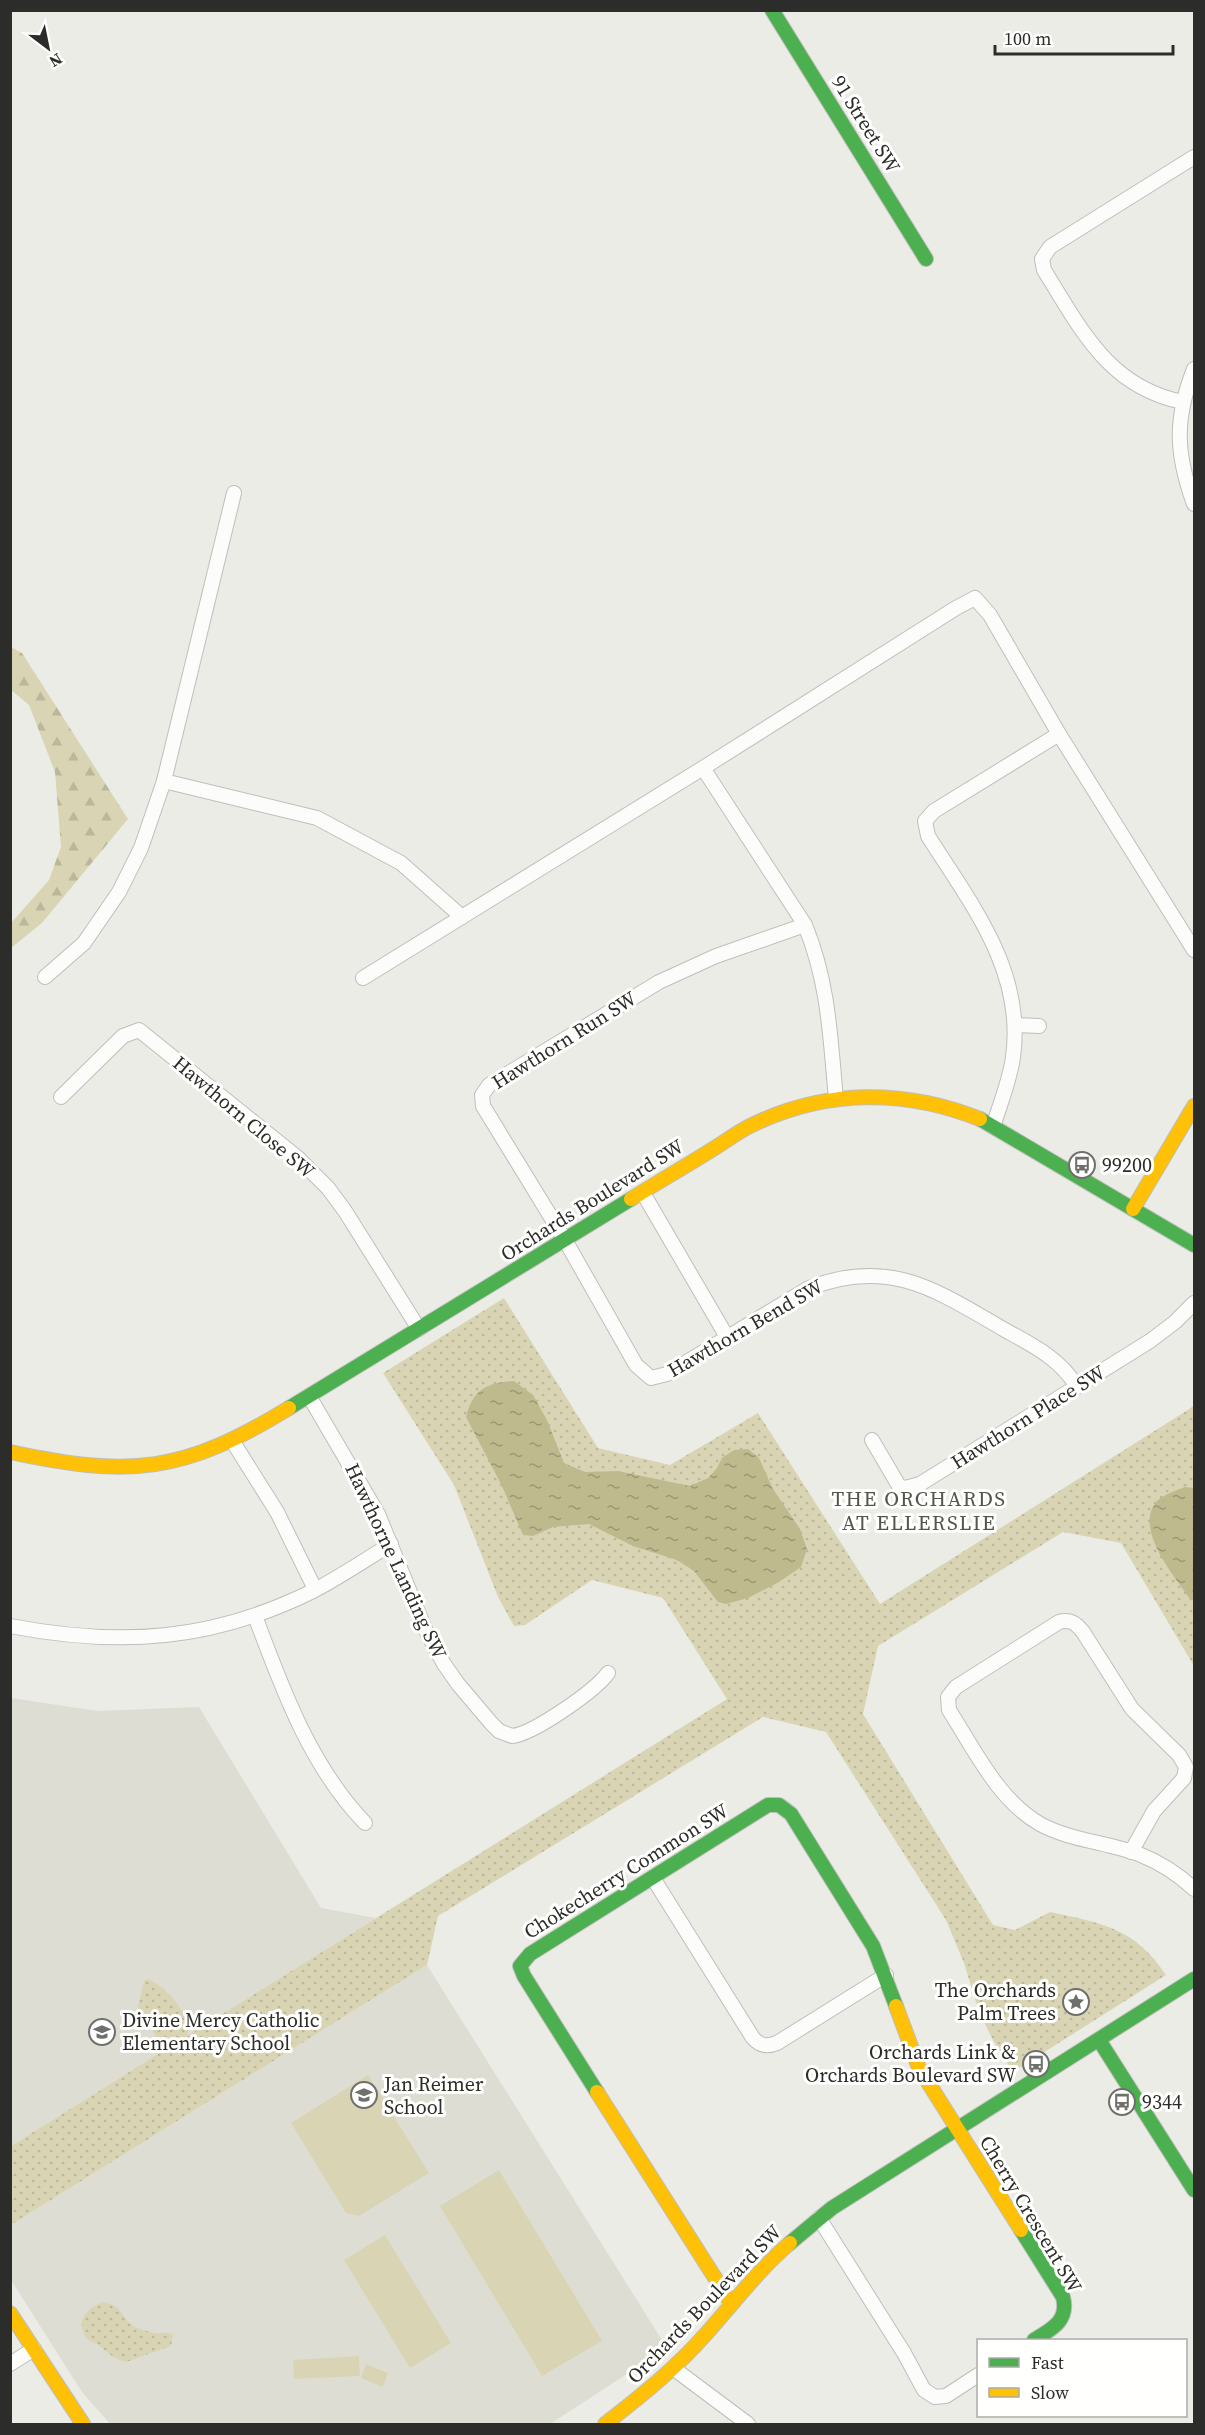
<svg xmlns="http://www.w3.org/2000/svg" width="1205" height="2435" font-family="'Source Serif 4',serif">
<style>
.built{fill:#deddd3}
.green{fill:url(#green-dots)}
.forest{fill:url(#forest-firs)}
.pitch{fill:#d9d5b4}
.water{fill:url(#water-ripples)}
.lines{fill:none;stroke-linecap:round;stroke-linejoin:round}
.street-casing{stroke:#bebebb;stroke-width:16}
.fast-casing{stroke:#bebebb;stroke-width:16}
.slow-casing{stroke:#bebebb;stroke-width:16}
.street{stroke:#fcfcfb;stroke-width:14}
.fast{stroke:#4caf50;stroke-width:14}
.slow{stroke:#ffc107;stroke-width:14}
.labels{text-anchor:middle;stroke-width:6;stroke-linejoin:round;paint-order:stroke}
.street-label{font-size:20px;fill:#2c2c2a;stroke:#fffffe}
.poi-label{font-size:20px;fill:#2c2c2a;stroke:#fffffe;text-anchor:start}
.neighbourhood-label{font-size:21px;letter-spacing:1.5px;fill:#55554f;stroke:#fffffe}
</style>
<defs>
<pattern id="green-dots" width="8" height="8" patternUnits="userSpaceOnUse" patternTransform="scale(1.5)"><rect width="8" height="8" fill="#d9d5b4"/><path d="M2 2h.1M6 6h.1" fill="none" stroke="#bab79b" stroke-width="1.8" stroke-linecap="round"/></pattern>
<pattern id="forest-firs" width="22" height="20" patternUnits="userSpaceOnUse" patternTransform="scale(1.5)"><rect width="22" height="20" fill="#d9d5b4"/><path d="M5 1l3.5 6h-7zM16 11l3.5 6h-7z" fill="#bab79b"/></pattern>
<pattern id="water-ripples" width="26" height="14" patternUnits="userSpaceOnUse" patternTransform="scale(1.5)"><rect width="26" height="14" fill="#beba8d"/><path d="M2 4q2-2 4 0t4 0M15 11q2-2 4 0t4 0" fill="none" stroke="#9b9773"/></pattern>
</defs>
<rect width="100%" height="100%" fill="#ecece7"/>
<g class="built">
<path d="M11 1698 98 1711 199 1707 321 1908 376 1918 11 2146Z"/>
<path d="M427 1965 667 2348 550 2424H110L82 2392 11 2280V2225Z"/>
</g>
<g class="green">
<path d="M504 1298 598 1448 670 1465 758 1413 880 1604 1194 1406V1666L1121 1543 1063 1532 878 1646 863 1714 993 1925 1015 1930 1050 1912C1102 1923 1135 1928 1166 1975L1013 2072 994 2042 979 2012 964 1963 946 1920 826 1732 763 1717 438 1916 427 1965 11 2225V2146L185 2037H156L138 2007 144 1981 147 1979C165 1984 194 2018 187 2036L727 1699 663 1598 592 1580 525 1625 514 1626 498 1597 454 1485 383 1373Z"/>
<path d="M103 2302C125 2307 119 2314 132 2325 136 2328 149 2332 154 2333 161 2334 165 2331 173 2334L171 2346 126 2362C115 2360 106 2351 98 2345 94 2342 89 2342 86 2337 75 2321 87 2307 103 2302Z"/>
</g>
<path class="forest" d="M11 647 22 653 128 819 42 923 11 948V923L49 880 61 847 55 772 29 705 11 690Z"/>
<g class="pitch">
<path d="M368 2075 429 2173 359 2216 346 2213 291 2123Z"/>
<path d="M499 2170 602 2341 542 2376 440 2206Z"/>
<path d="M385 2235 451 2343 410 2368 344 2260Z"/>
<path d="M359 2356 360 2376 294 2379 293 2360Z"/>
<path d="M366 2364 388 2373 383 2387 361 2378Z"/>
</g>
<g class="water">
<path d="M514 1381 533 1395 547 1420 564 1463 585 1472 618 1471 690 1486 708 1478 717 1468 722 1458 734 1450 748 1449 759 1458 773 1489 800 1529 807 1549 801 1567 779 1582 748 1598 726 1604 718 1602 694 1571 677 1560 633 1546 589 1524 553 1527 533 1536 523 1535 502 1486 466 1417C473 1389 487 1383 514 1381Z"/>
<path d="M1185 1487 1194 1488V1600L1190 1599C1175 1577 1134 1530 1156 1502 1162 1495 1177 1490 1185 1487Z"/>
</g>
<g class="lines">
<defs>
<g id="street">
<path d="M1194 369C1174 420 1176 454 1194 504"/>
<path d="M1183 402C1108 387 1081 329 1044 270L1042 259 1050 247 1194 157"/>
<path d="M234 493 164 781 317 818 401 863 462 917"/>
<path d="M703 768 805 925C829 984 830 1036 836 1099"/>
<path d="M805 925 716 956 659 982 489 1085 482 1095 483 1106 565 1240 636 1365 651 1378 667 1374 807 1289C888 1256 936 1290 1005 1330 1032 1345 1061 1359 1077 1387"/>
<path d="M45 977 84 943 119 892 141 848 164 781"/>
<path d="M363 978 703 768 956 608 975 598 990 615 1059 734 1194 950"/>
<path d="M1015 1025 1039 1026"/>
<path d="M61 1097 123 1036 139 1030 298 1158 328 1188 345 1211 419 1329"/>
<path d="M993 1127C1000 1104 1010 1080 1013 1057 1025 971 971 904 928 836L925 821 934 811 1059 734"/>
<path d="M643 1193 727 1337"/>
<path d="M309 1396 378 1514 425 1629 444 1664 458 1684 491 1723 499 1731 512 1736C533 1734 595 1691 608 1673"/>
<path d="M872 1440 899 1486 905 1488 920 1484 1150 1341 1175 1322 1194 1303"/>
<path d="M233 1442 277 1512 315 1589"/>
<path d="M255 1616C282 1688 310 1766 365 1823"/>
<path d="M10 1626C120 1647 212 1641 313 1591 340 1577 365 1560 391 1544"/>
<path d="M1131 1852 1154 1811 1184 1778 1186 1767 1179 1755 1132 1709 1083 1632C1076 1623 1070 1619 1059 1622L956 1687 948 1697 949 1710C974 1749 998 1800 1040 1824 1071 1841 1108 1842 1141 1855 1161 1863 1179 1875 1194 1889"/>
<path d="M653 1878 753 2038C760 2046 767 2047 777 2043L886 1975"/>
<path d="M819 2218 904 2353 924 2390 935 2397 946 2396 978 2375"/>
<path d="M10 2364 34 2349"/>
<path d="M673 2368 748 2424"/>
</g>
<g id="fast">
<path d="M772 10 926 259"/>
<path d="M980 1119 1194 1245"/>
<path d="M289 1408 631 1199"/>
<path d="M1099 2040 1194 2190"/>
<path d="M597 2092 524 1976 520 1966 530 1954 768 1805H779L791 1814 873 1946 896 2006"/>
<path d="M1021 2230 1063 2297C1069 2321 1052 2329 1034 2340"/>
<path d="M790 2243 832 2208 1194 1979"/>
</g>
<g id="slow">
<path d="M631 1199C658 1182 686 1166 713 1149 726 1141 739 1131 752 1125 826 1089 905 1089 980 1119"/>
<path d="M1133 1209 1194 1106"/>
<path d="M10 1452C131 1478 183 1473 289 1408"/>
<path d="M896 2006 919 2068 1021 2230"/>
<path d="M597 2092 731 2303"/>
<path d="M10 2313 83 2424"/>
<path d="M605 2424C641 2396 675 2369 705 2335 733 2304 758 2270 790 2243"/>
</g>
</defs>
<use href="#street" class="street-casing"/>
<use href="#fast" class="fast-casing"/>
<use href="#slow" class="slow-casing"/>
<use href="#street" class="street"/>
<use href="#fast" class="fast"/>
<use href="#slow" class="slow"/>
</g>
<defs>
<symbol id="bus-ring" viewBox="-11 -11 22 22"><circle r="9.5" fill="#fffffe" stroke="#6f6f6c" stroke-width="1.5"/><path d="M-5-6H5V4H4V6H2V4H-2V6H-4V4H-5ZM-3.5-4V0h7V-4ZM-3.5 1.2v1.5H-2V1.2ZM2 1.2v1.5H3.5V1.2Z" fill="#6f6f6c"/></symbol>
<symbol id="sight-ring" viewBox="-11 -11 22 22"><circle r="9.5" fill="#fffffe" stroke="#6f6f6c" stroke-width="1.5"/><path d="M0-6L1.8-2.2L6-1.7L2.9 1.2L3.7 5.4L0 3.3L-3.7 5.4L-2.9 1.2L-6-1.7L-1.8-2.2Z" fill="#6f6f6c"/></symbol>
<symbol id="school-ring" viewBox="-11 -11 22 22"><circle r="9.5" fill="#fffffe" stroke="#6f6f6c" stroke-width="1.5"/><path d="M0-5L7-2L0 1L-7-2ZM-4 1L0 2.5L4 1V4Q0 6-4 4Z" fill="#6f6f6c"/></symbol>
</defs>
<g fill-rule="evenodd">
<use href="#bus-ring" x="1067" y="1150" width="30" height="30"/>
<use href="#sight-ring" x="1061" y="1987" width="30" height="30"/>
<use href="#school-ring" x="87" y="2017" width="30" height="30"/>
<use href="#bus-ring" x="1021" y="2049" width="30" height="30"/>
<use href="#school-ring" x="349" y="2080" width="30" height="30"/>
<use href="#bus-ring" x="1107" y="2087" width="30" height="30"/>
</g>
<g class="labels">
<g class="street-label">
<text transform="translate(866 124) rotate(58)" y="7">91 Street SW</text>
<text transform="translate(564 1040) rotate(-32)" y="7">Hawthorn Run SW</text>
<text transform="translate(244 1117) rotate(40)" y="7">Hawthorn Close SW</text>
<text transform="translate(592 1200) rotate(-32)" y="7">Orchards Boulevard SW</text>
<text transform="translate(745 1328) rotate(-30)" y="7">Hawthorn Bend SW</text>
<text transform="translate(1028 1417) rotate(-32)" y="7">Hawthorn Place SW</text>
<text transform="translate(396 1561) rotate(65)" y="7">Hawthorne Landing SW</text>
<text transform="translate(626 1871) rotate(-32)" y="7">Chokecherry Common SW</text>
<text transform="translate(1031 2214) rotate(59)" y="7">Cherry Crescent SW</text>
<text transform="translate(704 2304) rotate(-46)" y="7">Orchards Boulevard SW</text>
</g>
<g class="poi-label">
<text x="1102" y="1172">99200</text>
<text x="1056" y="1997" text-anchor="end">The Orchards<tspan x="1056" dy="23">Palm Trees</tspan></text>
<text x="122" y="2027">Divine Mercy Catholic<tspan x="122" dy="23">Elementary School</tspan></text>
<text x="1016" y="2059" text-anchor="end">Orchards Link &amp;<tspan x="1016" dy="23">Orchards Boulevard SW</tspan></text>
<text x="384" y="2091">Jan Reimer<tspan x="384" dy="23">School</tspan></text>
<text x="1142" y="2109">9344</text>
</g>
<g class="neighbourhood-label">
<text x="919" y="1506">THE ORCHARDS<tspan x="919" dy="24">AT ELLERSLIE</tspan></text>
</g>
</g>
<rect width="1205" height="2435" fill="none" stroke="#2c2c2a" stroke-width="24"/>
<rect x="977" y="2339" width="210" height="78" fill="#fffffe" stroke="#ababa9" stroke-width="1.5"/>
<rect x="989" y="2358" width="30" height="9" fill="#4caf50" stroke="#ababa9" stroke-width="1.5"/>
<text x="1031" y="2369" font-size="18" fill="#2c2c2a">Fast</text>
<rect x="989" y="2388" width="30" height="9" fill="#ffc107" stroke="#ababa9" stroke-width="1.5"/>
<text x="1031" y="2399" font-size="18" fill="#2c2c2a">Slow</text>
<g transform="translate(48 48) rotate(148)" stroke="#fffffe" stroke-width="4.5" paint-order="stroke">
<path d="M0-4.5L10 22L0 15L-10 22Z" fill="#2c2c2a"/>
<text y="-9" font-size="16" font-weight="bold" text-anchor="middle" fill="#2c2c2a">N</text>
</g>
<path d="M995 45v9h178v-9" fill="none" stroke="#2c2c2a" stroke-width="3"/>
<text x="1004" y="45" font-size="18" fill="#2c2c2a" stroke="#fffffe" stroke-width="4.5" paint-order="stroke">100 m</text>
</svg>
